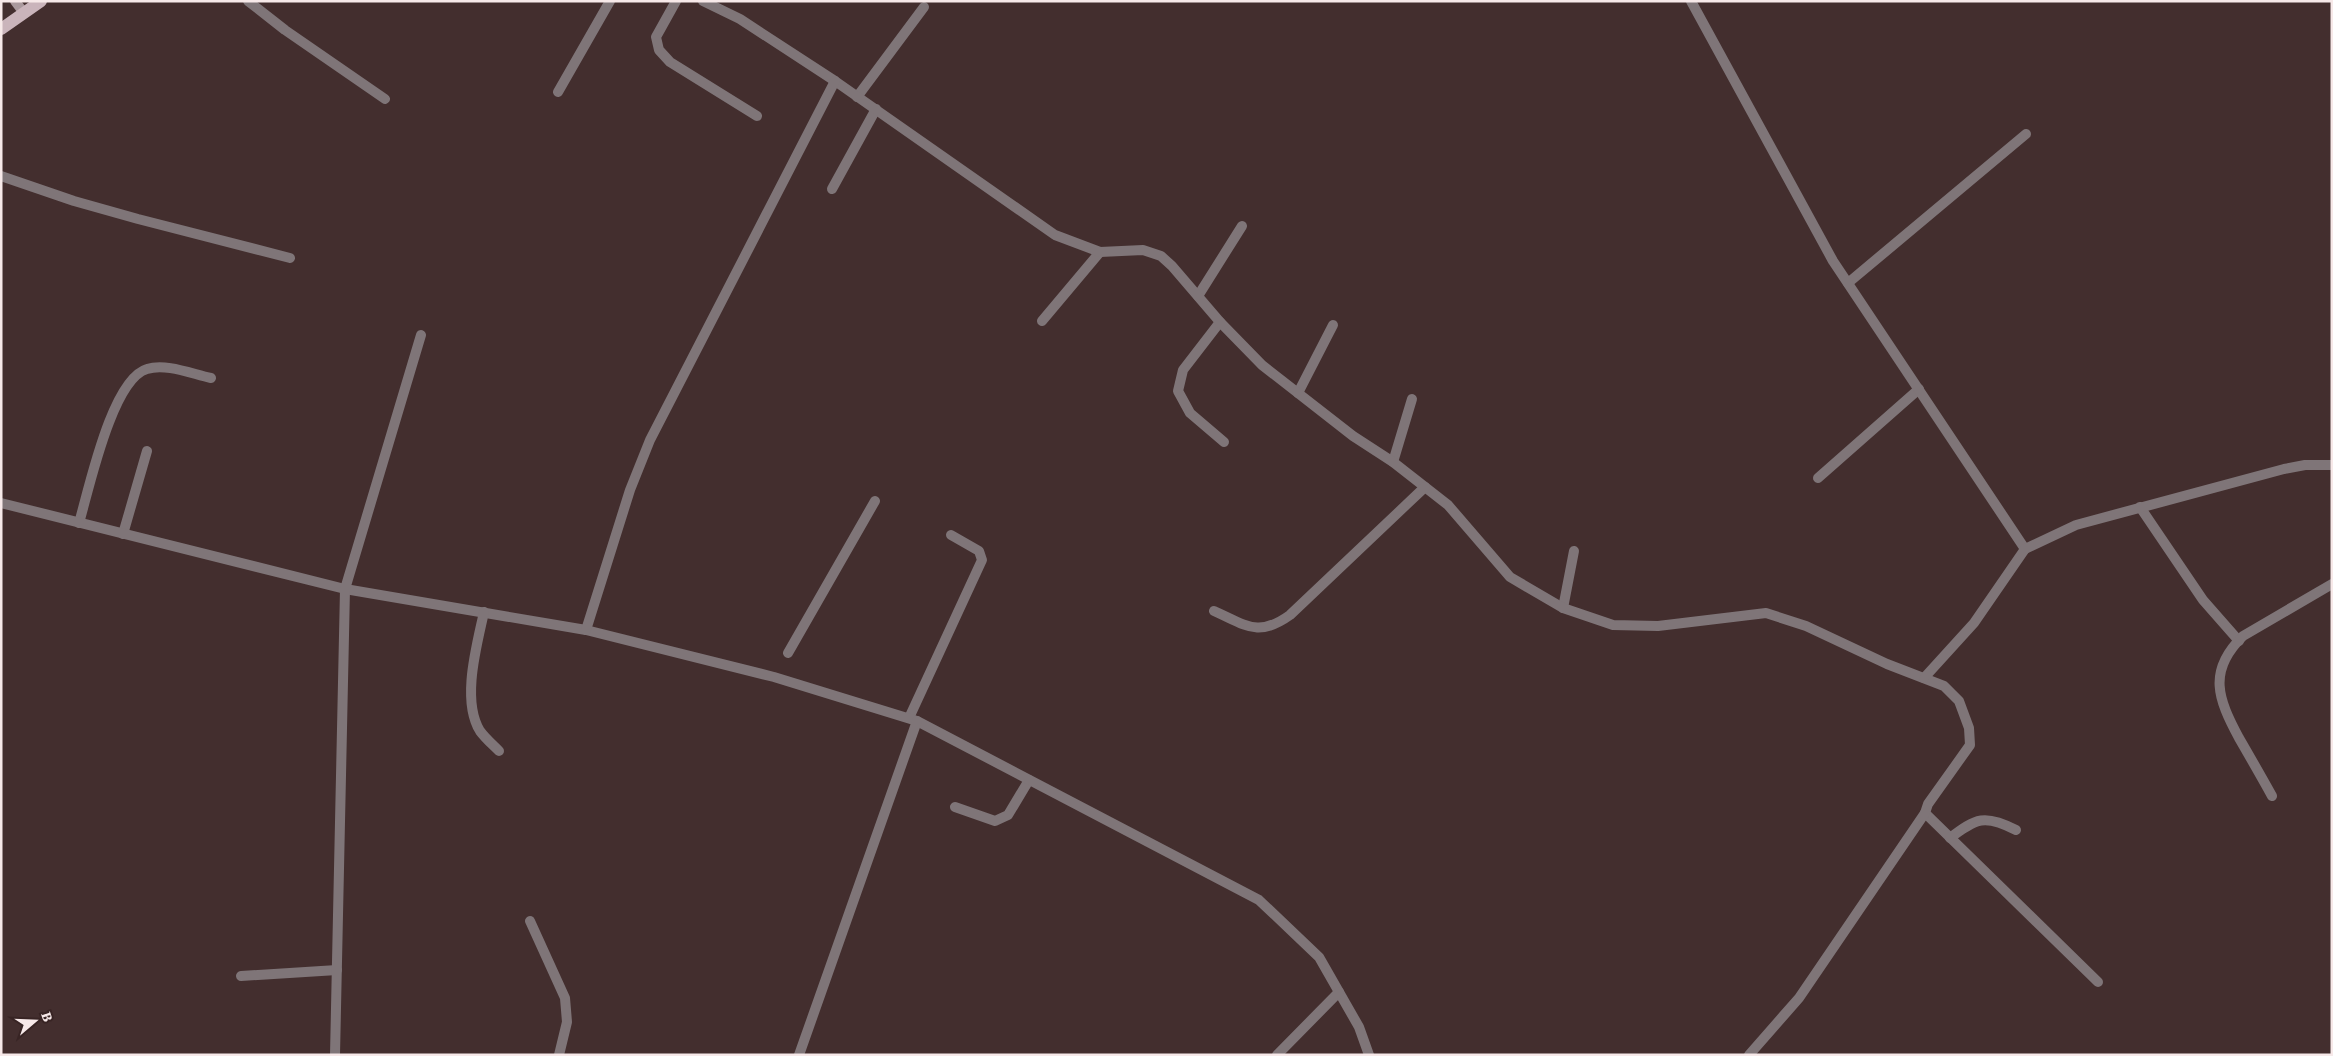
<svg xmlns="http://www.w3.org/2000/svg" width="2333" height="1056" font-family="'Source Serif 4',serif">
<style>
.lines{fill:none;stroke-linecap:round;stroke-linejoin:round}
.lane{stroke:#7f7578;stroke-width:10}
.street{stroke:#7f7578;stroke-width:10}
.secondary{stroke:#aa999d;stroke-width:10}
.primary{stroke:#cab4bb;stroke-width:12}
</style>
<rect width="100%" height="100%" fill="#432e2e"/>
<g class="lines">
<g class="lane">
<path d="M676 1 656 37 659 50 670 62 757 116"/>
<path d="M558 92 610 1"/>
<path d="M857 97 924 7"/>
<path d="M832 189 876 109"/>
<path d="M1848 283 2026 134"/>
<path d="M1198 296 1242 226"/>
<path d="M1042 321 1100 252"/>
<path d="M1220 322 1183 370 1178 391 1190 413 1224 442"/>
<path d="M1298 393 1333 325"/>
<path d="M1393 462 1412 399"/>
<path d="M1818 478 1919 389"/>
<path d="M79 523C89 489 112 379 147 369 166 363 192 374 211 378"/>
<path d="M123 534 147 451"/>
<path d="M1563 608 1574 551"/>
<path d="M788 653 875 501"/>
<path d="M909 718 982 560 979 551 951 535"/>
<path d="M955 807 995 821 1008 815 1029 780"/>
<path d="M1925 813 2098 982"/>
<path d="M1950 838C1976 818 1985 814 2016 830"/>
<path d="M241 976 337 970"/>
</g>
<g class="street">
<path d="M248 1 285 30 385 99"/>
<path d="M703 1 740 19 835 81 1055 235 1100 252 1143 250 1161 256 1172 266 1220 322 1262 365 1353 436 1393 462 1448 505 1510 577 1563 608 1613 625 1658 626 1766 613 1806 626 1887 664 1944 686 1959 701 1969 728 1970 745 1928 804 1925 813 1799 998 1749 1055"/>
<path d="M1691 1 1833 261 2025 549"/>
<path d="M1 176 74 201 138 219 290 258"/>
<path d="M1 503 345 589 586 630 774 677 917 721 1259 900 1319 957 1359 1027 1369 1055"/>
<path d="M2140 507 2203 600 2239 641"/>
<path d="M1214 611C1246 625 1258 638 1290 615L1425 487"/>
<path d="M484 612C477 645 461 700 480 731 485 738 493 745 499 751"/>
<path d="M586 630 630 490 650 440 835 81"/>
<path d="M1924 678 1974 623 2025 549 2076 525 2284 469 2305 465H2332"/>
<path d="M2272 796C2261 776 2250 757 2239 738 2218 699 2207 671 2243 636L2332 584"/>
<path d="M530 921 565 998 567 1022 559 1055"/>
<path d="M335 1055 345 589 421 335"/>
<path d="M799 1055 917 721"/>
<path d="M1277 1055 1339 992"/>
</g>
<path class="secondary" d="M15 1 24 13"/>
<path class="primary" d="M1 29 41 1"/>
</g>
<rect width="2333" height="1056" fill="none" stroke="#f7e9e9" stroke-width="5"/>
<g transform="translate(35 1021) rotate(71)" stroke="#382424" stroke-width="4" paint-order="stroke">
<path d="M0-4L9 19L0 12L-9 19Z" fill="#f7e9e9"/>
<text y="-8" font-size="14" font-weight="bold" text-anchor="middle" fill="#f7e9e9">B</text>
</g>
</svg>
